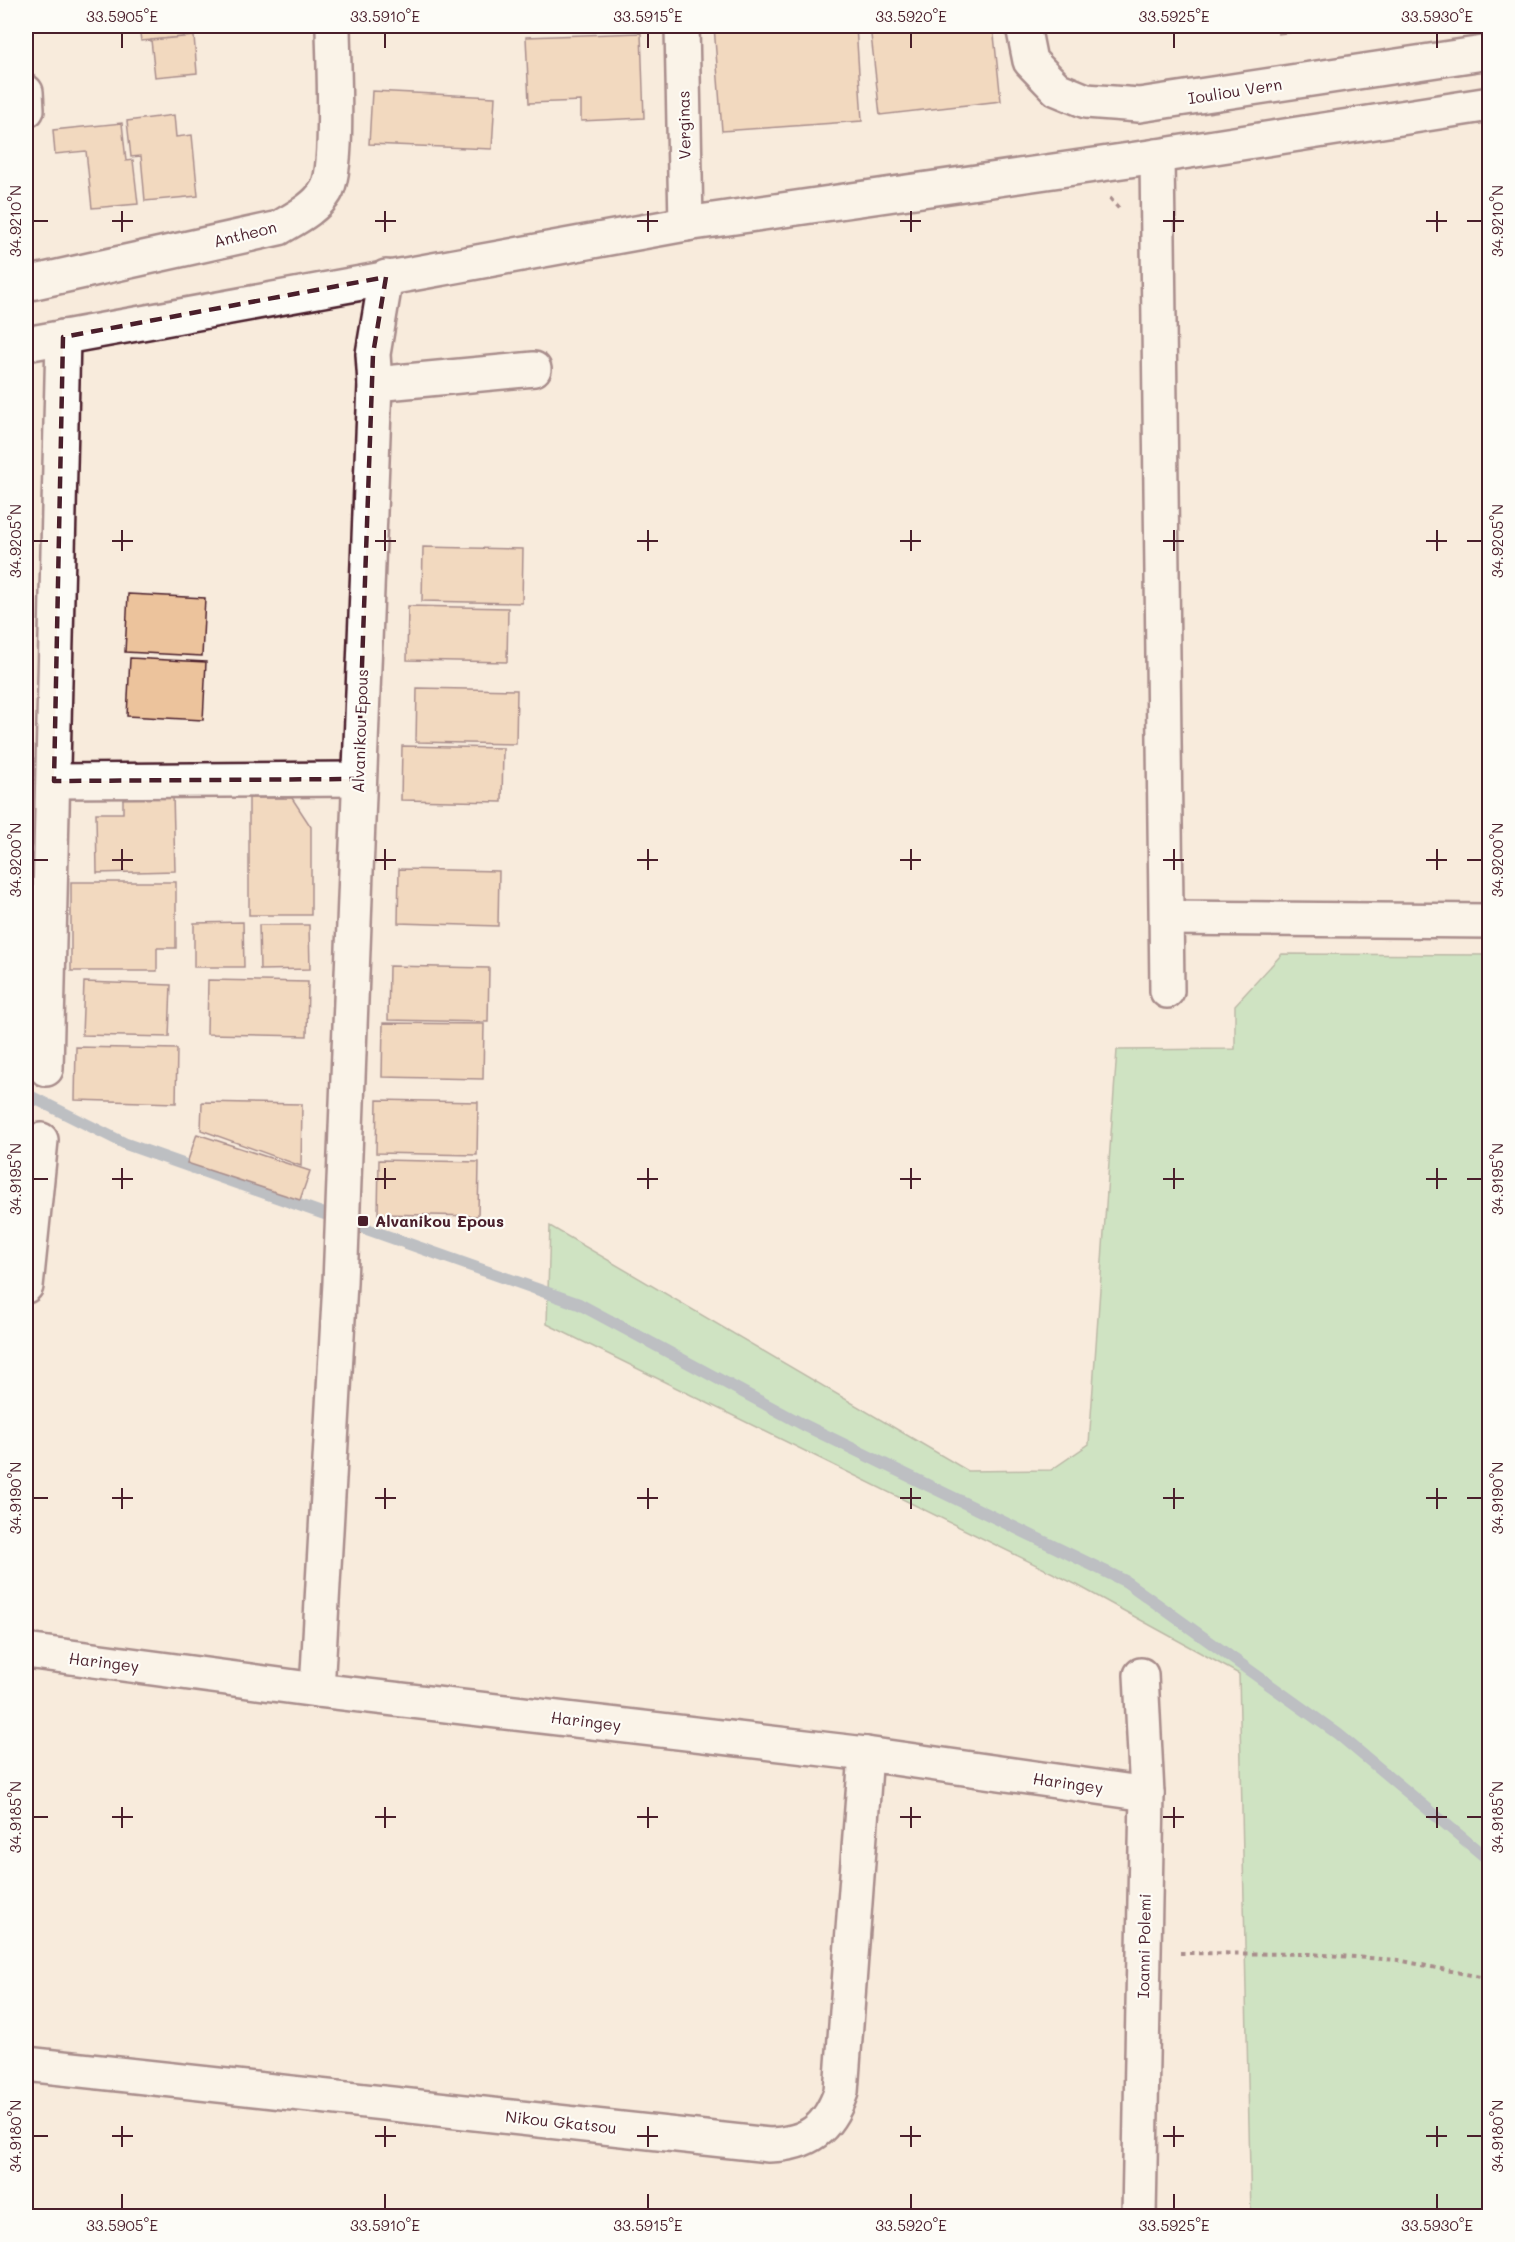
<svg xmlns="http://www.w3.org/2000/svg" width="1515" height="2242" font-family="Mali,sans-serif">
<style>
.green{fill:#9ddaa2;stroke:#747c66;stroke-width:1.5}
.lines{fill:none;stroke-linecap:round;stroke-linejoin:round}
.stream{stroke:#7589a3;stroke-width:12}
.building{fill:#ecc39c;stroke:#4a1f2b;stroke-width:1.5}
.street-casing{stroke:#4a1f2b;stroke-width:38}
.secondary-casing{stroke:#4a1f2b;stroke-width:38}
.path{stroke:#4a1f2b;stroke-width:4;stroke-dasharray:4.5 4.5;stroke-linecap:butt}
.street{stroke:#fdfcf7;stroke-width:33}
.secondary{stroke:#fdfcf7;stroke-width:33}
.marked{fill:none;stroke:#4a1f2b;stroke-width:4.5;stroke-dasharray:12 8;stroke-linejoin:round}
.ticks{fill:none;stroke:#4a1f2b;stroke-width:2}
.poi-dot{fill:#4a1f2b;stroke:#fdfcf7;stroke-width:2}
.labels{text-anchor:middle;stroke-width:4.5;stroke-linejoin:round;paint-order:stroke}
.street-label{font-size:16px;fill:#4a1f2b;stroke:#fdfcf7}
.poi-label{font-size:16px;font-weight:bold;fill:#4a1f2b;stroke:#fdfcf7;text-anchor:start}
.neatline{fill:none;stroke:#4a1f2b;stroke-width:2}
.ticks-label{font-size:15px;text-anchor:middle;fill:#4a1f2b}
</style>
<rect width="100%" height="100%" fill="#f8ebdc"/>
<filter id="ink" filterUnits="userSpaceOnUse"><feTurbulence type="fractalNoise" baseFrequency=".0167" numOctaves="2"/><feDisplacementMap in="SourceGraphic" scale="12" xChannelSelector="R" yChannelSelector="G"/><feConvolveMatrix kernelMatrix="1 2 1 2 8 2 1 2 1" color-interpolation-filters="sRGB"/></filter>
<g filter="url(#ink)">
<path class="green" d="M1282 954 1489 955V2216H1251L1239 1674 1077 1585 547 1324 550 1226 968 1471 1051 1470 1089 1444 1117 1050 1235 1049V1005Z"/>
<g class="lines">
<path class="stream" d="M26 1094 126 1144 579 1304 804 1425 1125 1581 1338 1734 1490 1861"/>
</g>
<g class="building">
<path d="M139 26H183L184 37 141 41Z"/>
<path d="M714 26H856L862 121 722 131Z"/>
<path d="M870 26H993L1001 101 880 115Z"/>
<path d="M1277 26H1341L1278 34Z"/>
<path d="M641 33 644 118 581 121V101L529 103 526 37Z"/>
<path d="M194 36 197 73 155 77 151 40Z"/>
<path d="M372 91 495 97 492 149 369 144Z"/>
<path d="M174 115 176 137 192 135 198 196 145 201 141 156 131 157 127 121Z"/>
<path d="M122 123 126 161 133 160 138 204 92 208 86 151 55 154 53 130Z"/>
<path d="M423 547 523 549 522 603 422 601Z"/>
<path d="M128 594 205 598 202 656 125 652Z"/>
<path d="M408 606 508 608 507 662 407 660Z"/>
<path d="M130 658 206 662 203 720 127 716Z"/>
<path d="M417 688 517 690 516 744 416 742Z"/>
<path d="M402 746 503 748 502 802 401 800Z"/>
<path d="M173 795 175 871 97 873 96 813H123V796Z"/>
<path d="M249 798H292L311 827V915H249Z"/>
<path d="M399 869 499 871 498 926 398 923Z"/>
<path d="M71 882H176V948H157V971H71Z"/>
<path d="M243 922 244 967H194V923Z"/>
<path d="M259 925H309L310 969 260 970Z"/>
<path d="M389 966 489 968 488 1022 388 1020Z"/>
<path d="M208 980 308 982 307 1036 207 1034Z"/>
<path d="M84 982 171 985 169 1037 82 1035Z"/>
<path d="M383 1023 484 1024 483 1079 382 1077Z"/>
<path d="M76 1047 177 1049 176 1103 75 1100Z"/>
<path d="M377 1100 478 1102 477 1155 376 1153Z"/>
<path d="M202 1102 302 1104 301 1166 201 1130Z"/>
<path d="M197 1134 310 1171 300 1200 187 1163Z"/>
<path d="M379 1160 479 1162 478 1216 378 1214Z"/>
</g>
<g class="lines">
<defs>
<g id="street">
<path d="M1023 26 1030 61 1057 89 1086 101 1139 105 1490 52"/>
<path d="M26 92 27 110"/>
<path d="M1157 156 1167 991"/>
<path d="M26 284 279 228C296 218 316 208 326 191 340 169 333 57 333 26"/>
<path d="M26 344 686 224"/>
<path d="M375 384 534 369"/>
<path d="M54 781 358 779"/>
<path d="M1167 918 1490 921"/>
<path d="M46 1069 63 337"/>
<path d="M26 1286 41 1140"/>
<path d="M26 1651 317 1690 866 1754 1147 1794"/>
<path d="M317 1690 340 1283 375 384 373 354 386 277"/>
<path d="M26 2064 769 2145C808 2144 828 2129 841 2092L866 1754"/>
<path d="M1139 2216 1147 1794 1141 1675"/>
</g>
<path id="secondary" d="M682 26 686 224 1157 156 1490 104"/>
</defs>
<use href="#street" class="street-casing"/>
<use href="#secondary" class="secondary-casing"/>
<g class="path">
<path d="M1110 198 1121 211"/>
<path d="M1180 1953 1310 1954 1398 1960 1490 1979"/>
</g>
<use href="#street" class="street"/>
<use href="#secondary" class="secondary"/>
</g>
</g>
<path d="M0 0H1515V2242H0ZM386 277 373 354 358 779 54 781 63 337Z" fill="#f8ebdc" fill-opacity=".55" fill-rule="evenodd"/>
<path class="marked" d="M386 277 373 354 358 779 54 781 63 337Z"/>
<path class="ticks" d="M122 33V48M385 33V48M648 33V48M911 33V48M1174 33V48M1437 33V48M122 211V232M385 211V232M648 211V232M911 211V232M1174 211V232M1437 211V232M33 221H48M112 221H133M375 221H396M637 221H658M900 221H921M1163 221H1184M1426 221H1447M1467 221H1482M122 530V551M385 530V551M648 530V551M911 530V551M1174 530V551M1437 530V551M33 541H48M112 541H133M375 541H396M637 541H658M900 541H921M1163 541H1184M1426 541H1447M1467 541H1482M122 849V870M385 849V870M648 849V870M911 849V870M1174 849V870M1437 849V870M33 860H48M112 860H133M375 860H396M637 860H658M900 860H921M1163 860H1184M1426 860H1447M1467 860H1482M122 1168V1189M385 1168V1189M648 1168V1189M911 1168V1189M1174 1168V1189M1437 1168V1189M33 1179H48M112 1179H133M375 1179H396M637 1179H658M900 1179H921M1163 1179H1184M1426 1179H1447M1467 1179H1482M122 1488V1509M385 1488V1509M648 1488V1509M911 1488V1509M1174 1488V1509M1437 1488V1509M33 1498H48M112 1498H133M375 1498H396M637 1498H658M900 1498H921M1163 1498H1184M1426 1498H1447M1467 1498H1482M122 1807V1828M385 1807V1828M648 1807V1828M911 1807V1828M1174 1807V1828M1437 1807V1828M33 1817H48M112 1817H133M375 1817H396M637 1817H658M900 1817H921M1163 1817H1184M1426 1817H1447M1467 1817H1482M122 2126V2147M385 2126V2147M648 2126V2147M911 2126V2147M1174 2126V2147M1437 2126V2147M33 2136H48M112 2136H133M375 2136H396M637 2136H658M900 2136H921M1163 2136H1184M1426 2136H1447M1467 2136H1482M122 2194V2209M385 2194V2209M648 2194V2209M911 2194V2209M1174 2194V2209M1437 2194V2209"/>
<rect class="poi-dot" x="357" y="1215" width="12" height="12" rx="3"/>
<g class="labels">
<g class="street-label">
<text transform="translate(1235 91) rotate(-9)" y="6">Iouliou Vern</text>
<text transform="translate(684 125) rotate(-91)" y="6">Verginas</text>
<text transform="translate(245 234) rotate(-14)" y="6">Antheon</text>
<text transform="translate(360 731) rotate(-88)" y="6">Alvanikou Epous</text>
<text transform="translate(104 1662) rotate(7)" y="6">Haringey</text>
<text transform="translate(586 1721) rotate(7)" y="6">Haringey</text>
<text transform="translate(1068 1783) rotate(8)" y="6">Haringey</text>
<text transform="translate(1144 1946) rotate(-89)" y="6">Ioanni Polemi</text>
<text transform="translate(561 2122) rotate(6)" y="6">Nikou Gkatsou</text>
</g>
<g class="poi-label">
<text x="375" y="1227">Alvanikou Epous</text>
</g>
</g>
<rect width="1515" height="2242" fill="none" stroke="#fdfcf7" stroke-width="66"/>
<rect x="33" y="33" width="1449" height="2176" class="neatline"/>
<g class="ticks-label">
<text x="122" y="22">33.5905°E</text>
<text x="385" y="22">33.5910°E</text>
<text x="648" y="22">33.5915°E</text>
<text x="911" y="22">33.5920°E</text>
<text x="1174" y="22">33.5925°E</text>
<text x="1437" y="22">33.5930°E</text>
<text transform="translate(16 221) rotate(-90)" y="5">34.9210°N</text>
<text transform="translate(1498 221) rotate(-90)" y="5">34.9210°N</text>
<text transform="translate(16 541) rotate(-90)" y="5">34.9205°N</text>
<text transform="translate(1498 541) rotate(-90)" y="5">34.9205°N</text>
<text transform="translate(16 860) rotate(-90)" y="5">34.9200°N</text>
<text transform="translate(1498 860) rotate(-90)" y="5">34.9200°N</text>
<text transform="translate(16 1179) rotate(-90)" y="5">34.9195°N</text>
<text transform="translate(1498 1179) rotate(-90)" y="5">34.9195°N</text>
<text transform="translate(16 1498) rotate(-90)" y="5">34.9190°N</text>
<text transform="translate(1498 1498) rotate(-90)" y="5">34.9190°N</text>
<text transform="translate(16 1817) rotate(-90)" y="5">34.9185°N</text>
<text transform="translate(1498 1817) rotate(-90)" y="5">34.9185°N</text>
<text transform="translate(16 2136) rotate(-90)" y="5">34.9180°N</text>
<text transform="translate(1498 2136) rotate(-90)" y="5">34.9180°N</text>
<text x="122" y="2231">33.5905°E</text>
<text x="385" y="2231">33.5910°E</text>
<text x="648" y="2231">33.5915°E</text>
<text x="911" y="2231">33.5920°E</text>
<text x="1174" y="2231">33.5925°E</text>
<text x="1437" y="2231">33.5930°E</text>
</g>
</svg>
